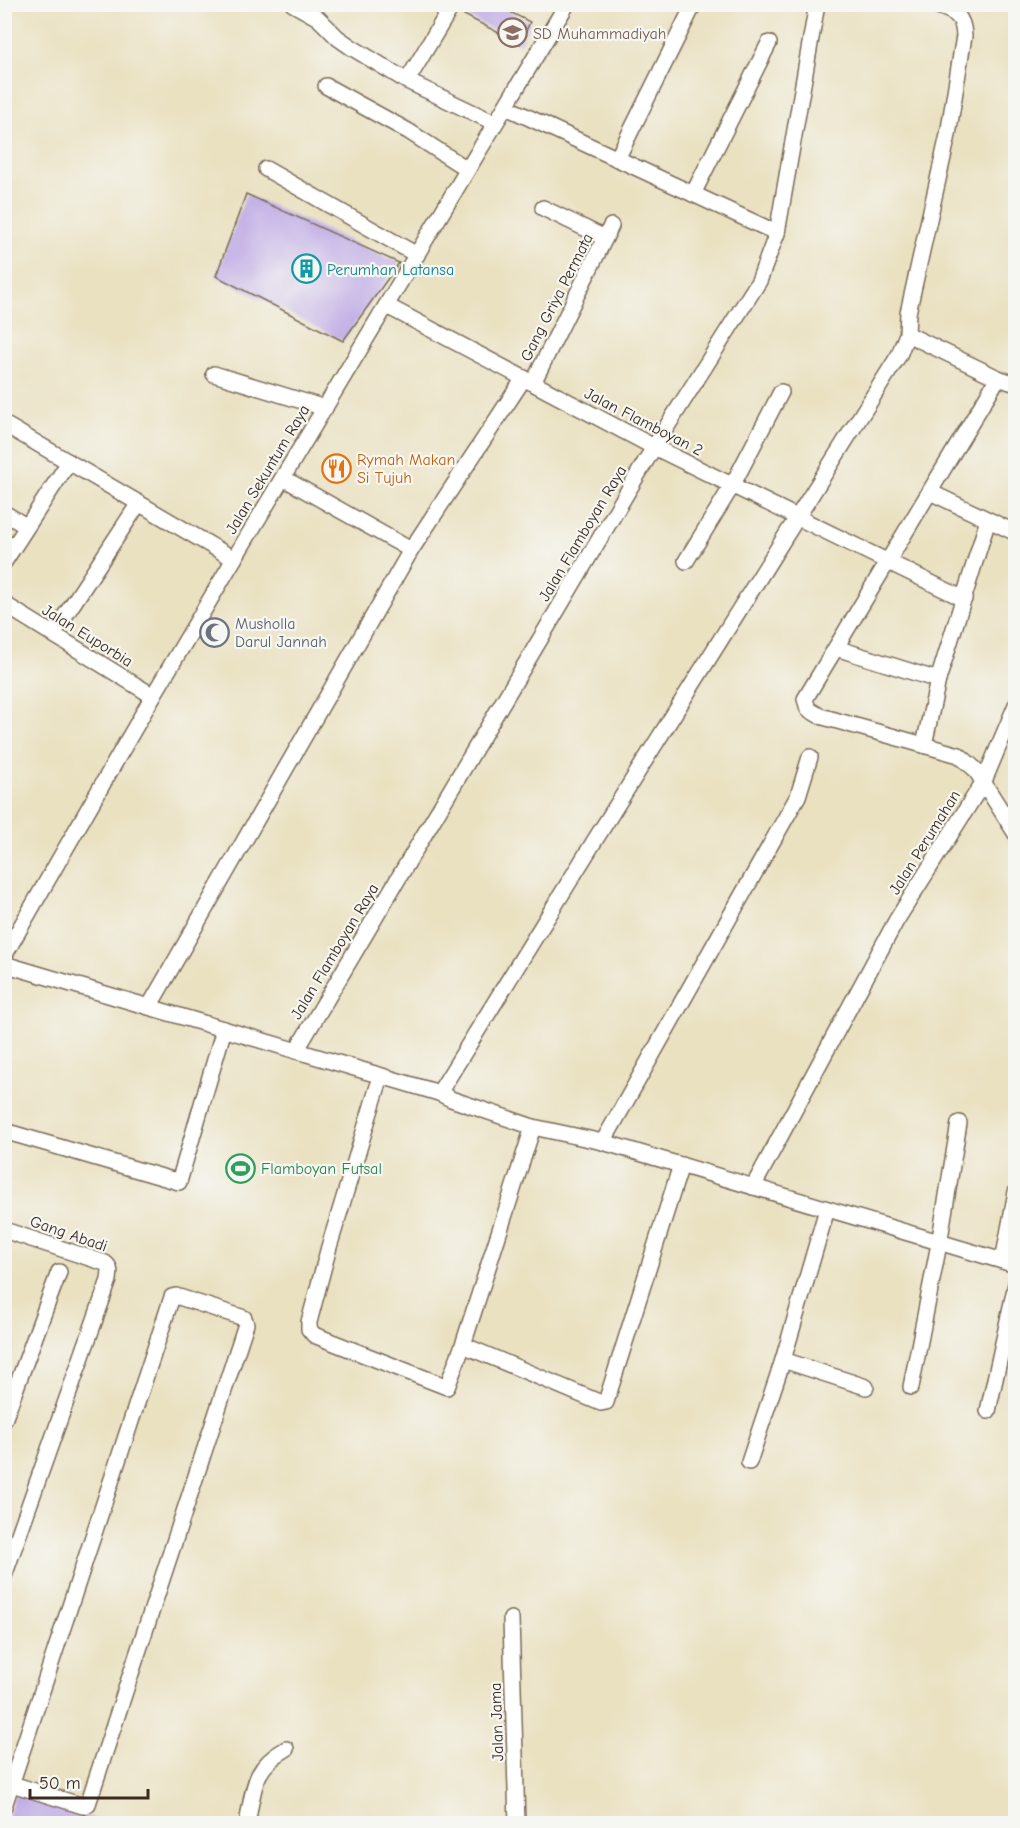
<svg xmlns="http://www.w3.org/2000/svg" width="1020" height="1828" font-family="'Comic Neue',sans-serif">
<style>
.building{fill:#c0ace5}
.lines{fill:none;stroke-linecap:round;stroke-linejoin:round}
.minor-casing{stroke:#786a57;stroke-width:18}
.minor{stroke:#fff;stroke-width:15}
.labels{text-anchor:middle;stroke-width:4.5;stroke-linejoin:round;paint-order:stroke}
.education-label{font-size:16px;fill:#785e54;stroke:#f6f6f2;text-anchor:start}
.culture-label{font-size:16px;fill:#0d838f;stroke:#f6f6f2;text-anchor:start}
.street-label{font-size:16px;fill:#3b2a1e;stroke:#f6f6f2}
.food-label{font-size:16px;fill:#c56008;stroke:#f6f6f2;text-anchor:start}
.worship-label{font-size:16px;fill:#5b616d;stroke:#f6f6f2;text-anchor:start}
.leisure-label{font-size:16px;fill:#27864d;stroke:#f6f6f2;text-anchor:start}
</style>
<rect width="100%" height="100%" fill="#f6f6f2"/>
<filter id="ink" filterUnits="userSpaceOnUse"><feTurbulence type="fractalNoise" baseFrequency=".0167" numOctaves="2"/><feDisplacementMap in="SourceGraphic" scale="12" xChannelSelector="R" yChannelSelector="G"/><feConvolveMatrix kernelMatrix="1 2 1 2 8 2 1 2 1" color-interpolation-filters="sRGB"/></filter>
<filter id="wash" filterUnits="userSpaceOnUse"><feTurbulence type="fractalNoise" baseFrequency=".008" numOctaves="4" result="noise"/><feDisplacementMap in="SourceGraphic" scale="24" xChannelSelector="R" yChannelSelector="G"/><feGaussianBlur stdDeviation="1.35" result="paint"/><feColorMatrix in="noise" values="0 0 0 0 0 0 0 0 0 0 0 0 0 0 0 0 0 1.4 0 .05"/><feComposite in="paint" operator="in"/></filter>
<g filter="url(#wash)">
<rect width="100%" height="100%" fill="#eae1c1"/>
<g id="blocks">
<g class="building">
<path d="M470 4H494L530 22 520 44 464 15Z"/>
<path d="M246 194 399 263 343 341 216 276Z"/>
<path d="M16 1790 107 1823V1824H6Z"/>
</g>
</g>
</g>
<g filter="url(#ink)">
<use href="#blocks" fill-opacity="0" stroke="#786a57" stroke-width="1.5"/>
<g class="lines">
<defs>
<g id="minor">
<path d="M293 4 318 18 338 38 351 47 407 81"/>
<path d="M453 4 407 81 495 123"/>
<path d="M326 86 408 131 467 169"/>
<path d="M506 107 777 233"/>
<path d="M617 159 693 6"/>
<path d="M266 169 417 255"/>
<path d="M693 194 769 43"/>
<path d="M543 208 605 238"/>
<path d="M387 306 654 447 964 599"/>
<path d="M907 334 998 378 1016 384"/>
<path d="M214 374 325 408"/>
<path d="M998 378 805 699 808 709 820 716 959 755 975 769 1016 834"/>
<path d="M533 383 611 226"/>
<path d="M4 424 234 559"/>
<path d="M283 478 411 550"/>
<path d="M930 492 1016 533"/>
<path d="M4 513 26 526"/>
<path d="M686 561 732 486 781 392"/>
<path d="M4 562 69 462"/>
<path d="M4 604 153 696"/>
<path d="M53 634 139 503"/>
<path d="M836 648 938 680"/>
<path d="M924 745 938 680 988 520"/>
<path d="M4 956 153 696 234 559 567 4"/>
<path d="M4 964 439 1093 451 1099 533 1127 603 1142 1016 1265"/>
<path d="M149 1007 411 550 524 378"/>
<path d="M296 1051 654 447 759 281 777 233 817 4"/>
<path d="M381 1076 329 1247 309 1322V1329L314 1335 447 1387 463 1345 533 1127"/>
<path d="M439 1093 595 840 899 355 907 334 908 313 948 135 964 36C963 12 952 12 933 4"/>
<path d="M4 1131 179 1182 224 1029"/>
<path d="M603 1142 798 796 810 757"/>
<path d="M753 1187 896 921 984 781 1016 705"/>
<path d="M4 1230 105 1263C111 1267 110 1273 109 1280L4 1576"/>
<path d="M1003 1261 1016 1192"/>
<path d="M463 1345 601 1403 606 1402 681 1165"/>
<path d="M783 1360 866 1387"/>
<path d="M911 1387 939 1244 959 1123"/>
<path d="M988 1411 1016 1284"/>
<path d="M4 1420 59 1272"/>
<path d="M749 1462 783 1360 827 1209"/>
<path d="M511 1619 517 1824"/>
<path d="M4 1806 172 1297 176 1296 244 1318 246 1324 88 1804 83 1806 12 1784"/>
<path d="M247 1824C254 1789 252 1768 286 1749"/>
</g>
</defs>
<use href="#minor" class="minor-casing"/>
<use href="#minor" class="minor"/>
</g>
</g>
<defs>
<symbol id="school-ring" viewBox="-11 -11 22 22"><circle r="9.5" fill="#f6f6f2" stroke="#8d6e63" stroke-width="1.5"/><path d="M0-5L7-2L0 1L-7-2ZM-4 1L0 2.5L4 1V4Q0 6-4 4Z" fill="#8d6e63"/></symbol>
<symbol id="building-ring" viewBox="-11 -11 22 22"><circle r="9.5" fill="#f6f6f2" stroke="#0f9aa8" stroke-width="1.5"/><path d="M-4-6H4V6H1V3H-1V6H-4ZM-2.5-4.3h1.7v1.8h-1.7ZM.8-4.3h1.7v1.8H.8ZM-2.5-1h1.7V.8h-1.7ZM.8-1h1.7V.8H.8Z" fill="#0f9aa8"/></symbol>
<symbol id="restaurant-ring" viewBox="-11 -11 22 22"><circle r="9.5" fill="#f6f6f2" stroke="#e8710a" stroke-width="1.5"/><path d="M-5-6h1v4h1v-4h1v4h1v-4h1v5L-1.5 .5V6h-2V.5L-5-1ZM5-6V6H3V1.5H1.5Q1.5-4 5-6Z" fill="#e8710a"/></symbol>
<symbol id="mosque-ring" viewBox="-11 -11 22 22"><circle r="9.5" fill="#f6f6f2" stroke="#6b7280" stroke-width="1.5"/><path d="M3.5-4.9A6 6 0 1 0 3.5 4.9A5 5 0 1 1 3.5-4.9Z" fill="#6b7280"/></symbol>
<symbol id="stadium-ring" viewBox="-11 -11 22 22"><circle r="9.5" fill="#f6f6f2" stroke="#2e9e5b" stroke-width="1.5"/><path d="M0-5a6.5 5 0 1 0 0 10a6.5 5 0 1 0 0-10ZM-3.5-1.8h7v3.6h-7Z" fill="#2e9e5b"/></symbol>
</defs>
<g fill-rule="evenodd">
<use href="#school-ring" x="496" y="16" width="33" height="33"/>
<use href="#building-ring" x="290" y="252" width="33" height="33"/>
<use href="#restaurant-ring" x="320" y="452" width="33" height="33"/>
<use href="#mosque-ring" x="198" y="616" width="33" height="33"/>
<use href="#stadium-ring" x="224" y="1152" width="33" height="33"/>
</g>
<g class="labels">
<g class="education-label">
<text x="533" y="39">SD Muhammadiyah</text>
</g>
<g class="culture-label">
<text x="327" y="275">Perumhan Latansa</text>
</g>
<g class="street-label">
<text transform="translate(556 297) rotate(-63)" y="6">Gang Griya Permata</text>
<text transform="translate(644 421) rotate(27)" y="6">Jalan Flamboyan 2</text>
<text transform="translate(267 469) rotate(-59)" y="6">Jalan Sekuntum Raya</text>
<text transform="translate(582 533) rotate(-59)" y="6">Jalan Flamboyan Raya</text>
<text transform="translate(88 635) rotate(32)" y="6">Jalan Euporbia</text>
<text transform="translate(924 842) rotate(-58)" y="6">Jalan Perumahan</text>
<text transform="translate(334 951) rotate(-59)" y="6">Jalan Flamboyan Raya</text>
<text transform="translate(69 1233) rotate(19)" y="6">Gang Abadi</text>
<text transform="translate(496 1722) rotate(-92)" y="6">Jalan Jama</text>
</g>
<g class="food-label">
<text x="357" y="465">Rymah Makan<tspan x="357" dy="18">Si Tujuh</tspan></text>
</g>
<g class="worship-label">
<text x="235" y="629">Musholla<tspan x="235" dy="18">Darul Jannah</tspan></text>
</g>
<g class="leisure-label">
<text x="261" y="1174">Flamboyan Futsal</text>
</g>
</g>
<rect width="1020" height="1828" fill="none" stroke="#f6f6f2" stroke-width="24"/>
<path d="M30 1789v9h118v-9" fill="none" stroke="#3b2a1e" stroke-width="3"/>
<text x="39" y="1789" font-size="18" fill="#3b2a1e" stroke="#f6f6f2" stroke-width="4.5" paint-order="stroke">50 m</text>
</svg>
